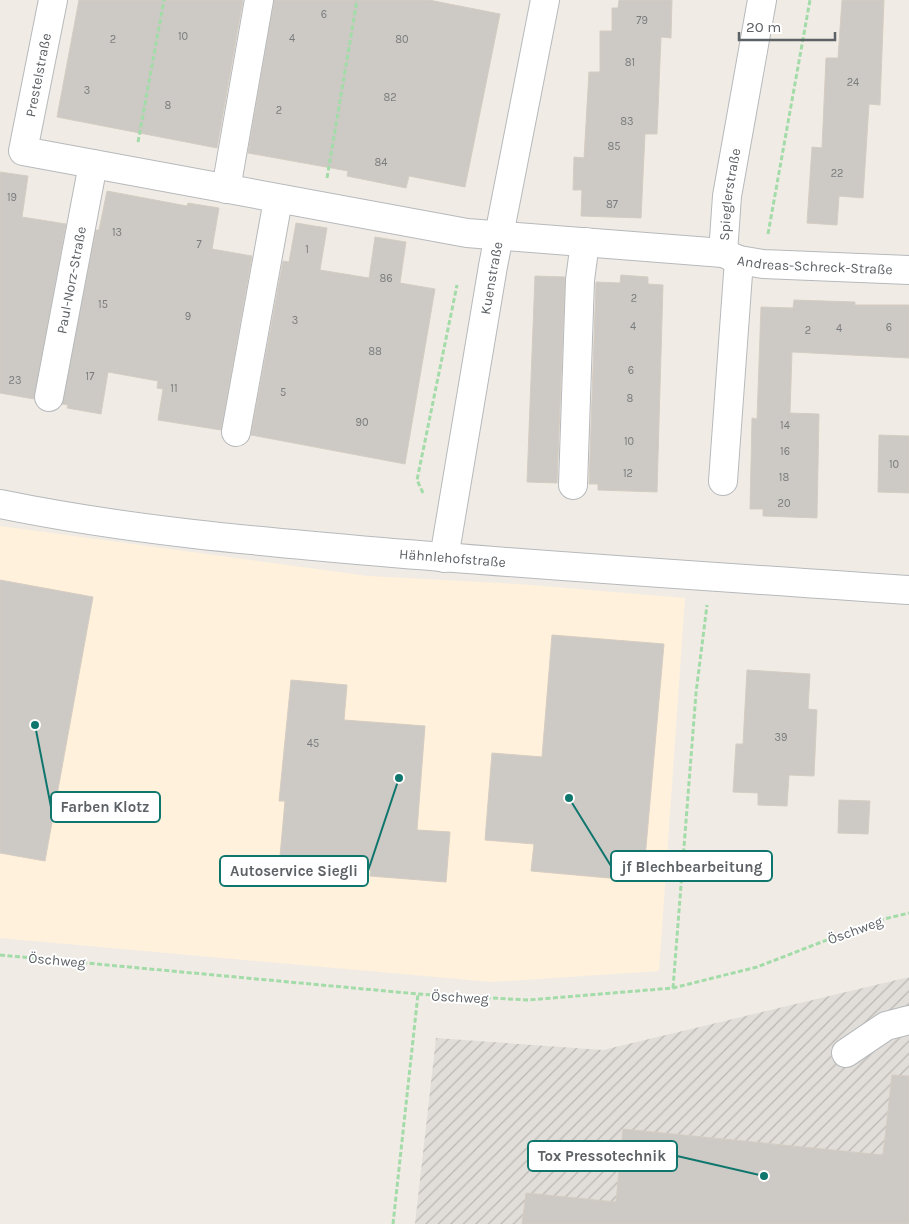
<svg xmlns="http://www.w3.org/2000/svg" width="909" height="1224" font-family="Karla,sans-serif">
<style>
.commercial{fill:#fff1db}
.industrial{fill:url(#industrial-furrows)}
.building{fill:#cdc9c4;stroke:#d5cdc3}
.lines{fill:none;stroke-linecap:round;stroke-linejoin:round}
.minor-casing{stroke:#b6b9bc;stroke-width:30}
.path{stroke:#a3dba9;stroke-width:3;stroke-dasharray:5 2.5;stroke-linecap:butt}
.minor{stroke:#fff;stroke-width:28}
.labels{text-anchor:middle;stroke-width:4;stroke-linejoin:round;paint-order:stroke}
.number-label{font-size:11px;fill:#797c7e}
.street-label{font-size:14px;fill:#5d6266;stroke:#fff}
.leader{fill:none;stroke:#0f766e;stroke-width:2}
.callout-dot{fill:#0f766e;stroke:#fff;stroke-width:2}
.callout{fill:#fff;stroke:#0f766e;stroke-width:2}
.callout-label{font-size:15px;text-anchor:middle;font-weight:bold;fill:#5d6266}
</style>
<defs>
<pattern id="industrial-furrows" width="10" height="10" patternUnits="userSpaceOnUse" patternTransform="scale(1.25)"><rect width="10" height="10" fill="#e1ded9"/><path d="M-1 1l2-2M0 10L10 0M9 11l2-2" fill="none" stroke="#bab7b4"/></pattern>
</defs>
<rect width="100%" height="100%" fill="#f0ece5"/>
<path class="commercial" d="M0 526 368 576 519 584 685 598 659 971 492 982 0 938Z"/>
<path class="industrial" d="M909 977V1224H415L436 1038 603 1050Z"/>
<g class="building">
<path d="M79 0H243L217 148 57 117Z"/>
<path d="M274 0H429L500 14 465 187 409 176 406 188 347 176 348 171 248 153Z"/>
<path d="M619 0H672L671 38 661 37 657 134H645L641 218 581 216 582 190H573L574 157 584 158 589 72H600V31H612V8H618Z"/>
<path d="M842 0H884L880 105 869 104 863 198 839 196 837 225 807 223 812 147 822 148 826 58H838Z"/>
<path d="M0 172 28 176 22 217 66 224 34 399 0 393Z"/>
<path d="M107 191 187 206 188 203 219 208 212 249 252 256 221 430 158 420 163 389 157 388 158 381 108 372 101 414 67 408 68 405 62 404 96 230H99Z"/>
<path d="M296 223 327 228 320 270 369 278 375 237 406 242 400 283 435 289 405 464 251 435 283 261 289 262Z"/>
<path d="M621 275 648 277V284L663 285 657 492 598 490V484H589L596 282 620 283Z"/>
<path d="M535 276 565 277 557 483 527 482Z"/>
<path d="M794 300 855 302V305H909V358L792 352 790 413 819 414 817 518 763 516V509H750L752 418 757 419 761 307 793 308Z"/>
<path d="M879 435 909 436V493L878 492Z"/>
<path d="M0 580 93 597 45 861 0 853Z"/>
<path d="M552 635 664 644 643 881 531 871 534 844 485 840 492 753 542 757Z"/>
<path d="M747 670 810 674 808 709 817 710 814 776 789 775 787 806 758 805V793L733 792 736 744H743Z"/>
<path d="M291 680 347 685 344 720 425 726 417 830 450 832 446 882 370 876 371 865 280 856 285 801H279Z"/>
<path d="M839 800 870 801 868 834 838 833Z"/>
<path d="M892 1075 909 1076V1224H522L526 1193 616 1202 623 1129 883 1155Z"/>
</g>
<g class="lines">
<defs>
<g id="minor">
<path id="s1" d="M53 0 23 151 467 233 723 253 739 260 763 264 909 270"/>
<path d="M226 189 259 0"/>
<path id="s2" d="M723 253 727 196 762 0"/>
<path id="s3" d="M49 397 93 164"/>
<path d="M236 432 278 200"/>
<path d="M723 481 739 260"/>
<path d="M573 485 580 280 585 242"/>
<path id="s4" d="M0 504C126 530 254 541 382 552 558 567 733 578 909 590"/>
<path id="s5" d="M444 558 493 266 545 0"/>
<path d="M846 1053 886 1026 909 1020"/>
</g>
</defs>
<use href="#minor" class="minor-casing"/>
<g class="path">
<path d="M138 142 164 0"/>
<path d="M327 178 357 0"/>
<path d="M768 234 810 0"/>
<path d="M423 493 417 480 457 285"/>
<path d="M0 955 418 994 528 1000 673 988 757 967 876 921 909 913"/>
<path d="M673 988 696 693 707 605"/>
<path d="M393 1224 418 994"/>
</g>
<use href="#minor" class="minor"/>
</g>
<g class="labels">
<g class="number-label">
<text x="324" y="18">6</text>
<text x="642" y="24">79</text>
<text x="183" y="40">10</text>
<text x="292" y="42">4</text>
<text x="113" y="43">2</text>
<text x="402" y="43">80</text>
<text x="630" y="66">81</text>
<text x="853" y="86">24</text>
<text x="87" y="94">3</text>
<text x="390" y="101">82</text>
<text x="168" y="109">8</text>
<text x="279" y="114">2</text>
<text x="627" y="125">83</text>
<text x="614" y="150">85</text>
<text x="381" y="166">84</text>
<text x="837" y="177">22</text>
<text x="12" y="201">19</text>
<text x="612" y="208">87</text>
<text x="117" y="236">13</text>
<text x="199" y="248">7</text>
<text x="307" y="253">1</text>
<text x="386" y="282">86</text>
<text x="634" y="302">2</text>
<text x="103" y="308">15</text>
<text x="188" y="320">9</text>
<text x="295" y="324">3</text>
<text x="633" y="330">4</text>
<text x="889" y="331">6</text>
<text x="839" y="332">4</text>
<text x="808" y="334">2</text>
<text x="375" y="355">88</text>
<text x="631" y="374">6</text>
<text x="90" y="380">17</text>
<text x="15" y="384">23</text>
<text x="174" y="392">11</text>
<text x="283" y="396">5</text>
<text x="630" y="402">8</text>
<text x="362" y="426">90</text>
<text x="785" y="429">14</text>
<text x="629" y="445">10</text>
<text x="785" y="455">16</text>
<text x="894" y="468">10</text>
<text x="628" y="477">12</text>
<text x="784" y="481">18</text>
<text x="784" y="507">20</text>
<text x="781" y="741">39</text>
<text x="313" y="747">45</text>
</g>
<g class="street-label">
<text transform="translate(38 75) rotate(-79)" y="5">Prestelstraße</text>
<text dy="5" stroke="none"><textPath href="#s2" startOffset="59">Spieglerstraße</textPath></text>
<text dy="5" stroke="none"><textPath href="#s1" startOffset="956">Andreas-Schreck-Straße</textPath></text>
<text dy="5" stroke="none"><textPath href="#s5" startOffset="284">Kuenstraße</textPath></text>
<text dy="5" stroke="none"><textPath href="#s3" startOffset="119">Paul-Norz-Straße</textPath></text>
<text dy="5" stroke="none"><textPath href="#s4" startOffset="456">Hähnlehofstraße</textPath></text>
<text transform="translate(855 930) rotate(-20)" y="5">Öschweg</text>
<text transform="translate(57 960) rotate(5)" y="5">Öschweg</text>
<text transform="translate(460 997) rotate(3)" y="5">Öschweg</text>
</g>
</g>
<path class="leader" d="M35 725L51 807M569 798L611 866M399 778L368 871M764 1176L677 1156"/>
<g class="callout-dot">
<circle cx="35" cy="725" r="5"/>
<circle cx="569" cy="798" r="5"/>
<circle cx="399" cy="778" r="5"/>
<circle cx="764" cy="1176" r="5"/>
</g>
<g class="callout">
<rect x="51" y="792" width="109" height="30" rx="5"/>
<rect x="611" y="851" width="161" height="30" rx="5"/>
<rect x="220" y="856" width="148" height="30" rx="5"/>
<rect x="528" y="1141" width="149" height="30" rx="5"/>
</g>
<g class="callout-label">
<text x="105" y="812">Farben Klotz</text>
<text x="692" y="872">jf Blechbearbeitung</text>
<text x="294" y="876">Autoservice Siegli</text>
<text x="602" y="1161">Tox Pressotechnik</text>
</g>
<path d="M739 32v8h96v-8" fill="none" stroke="#5d6266" stroke-width="2.5"/>
<text x="746" y="32" font-size="15" fill="#5d6266" stroke="#ffffff" stroke-width="4" paint-order="stroke">20 m</text>
</svg>
